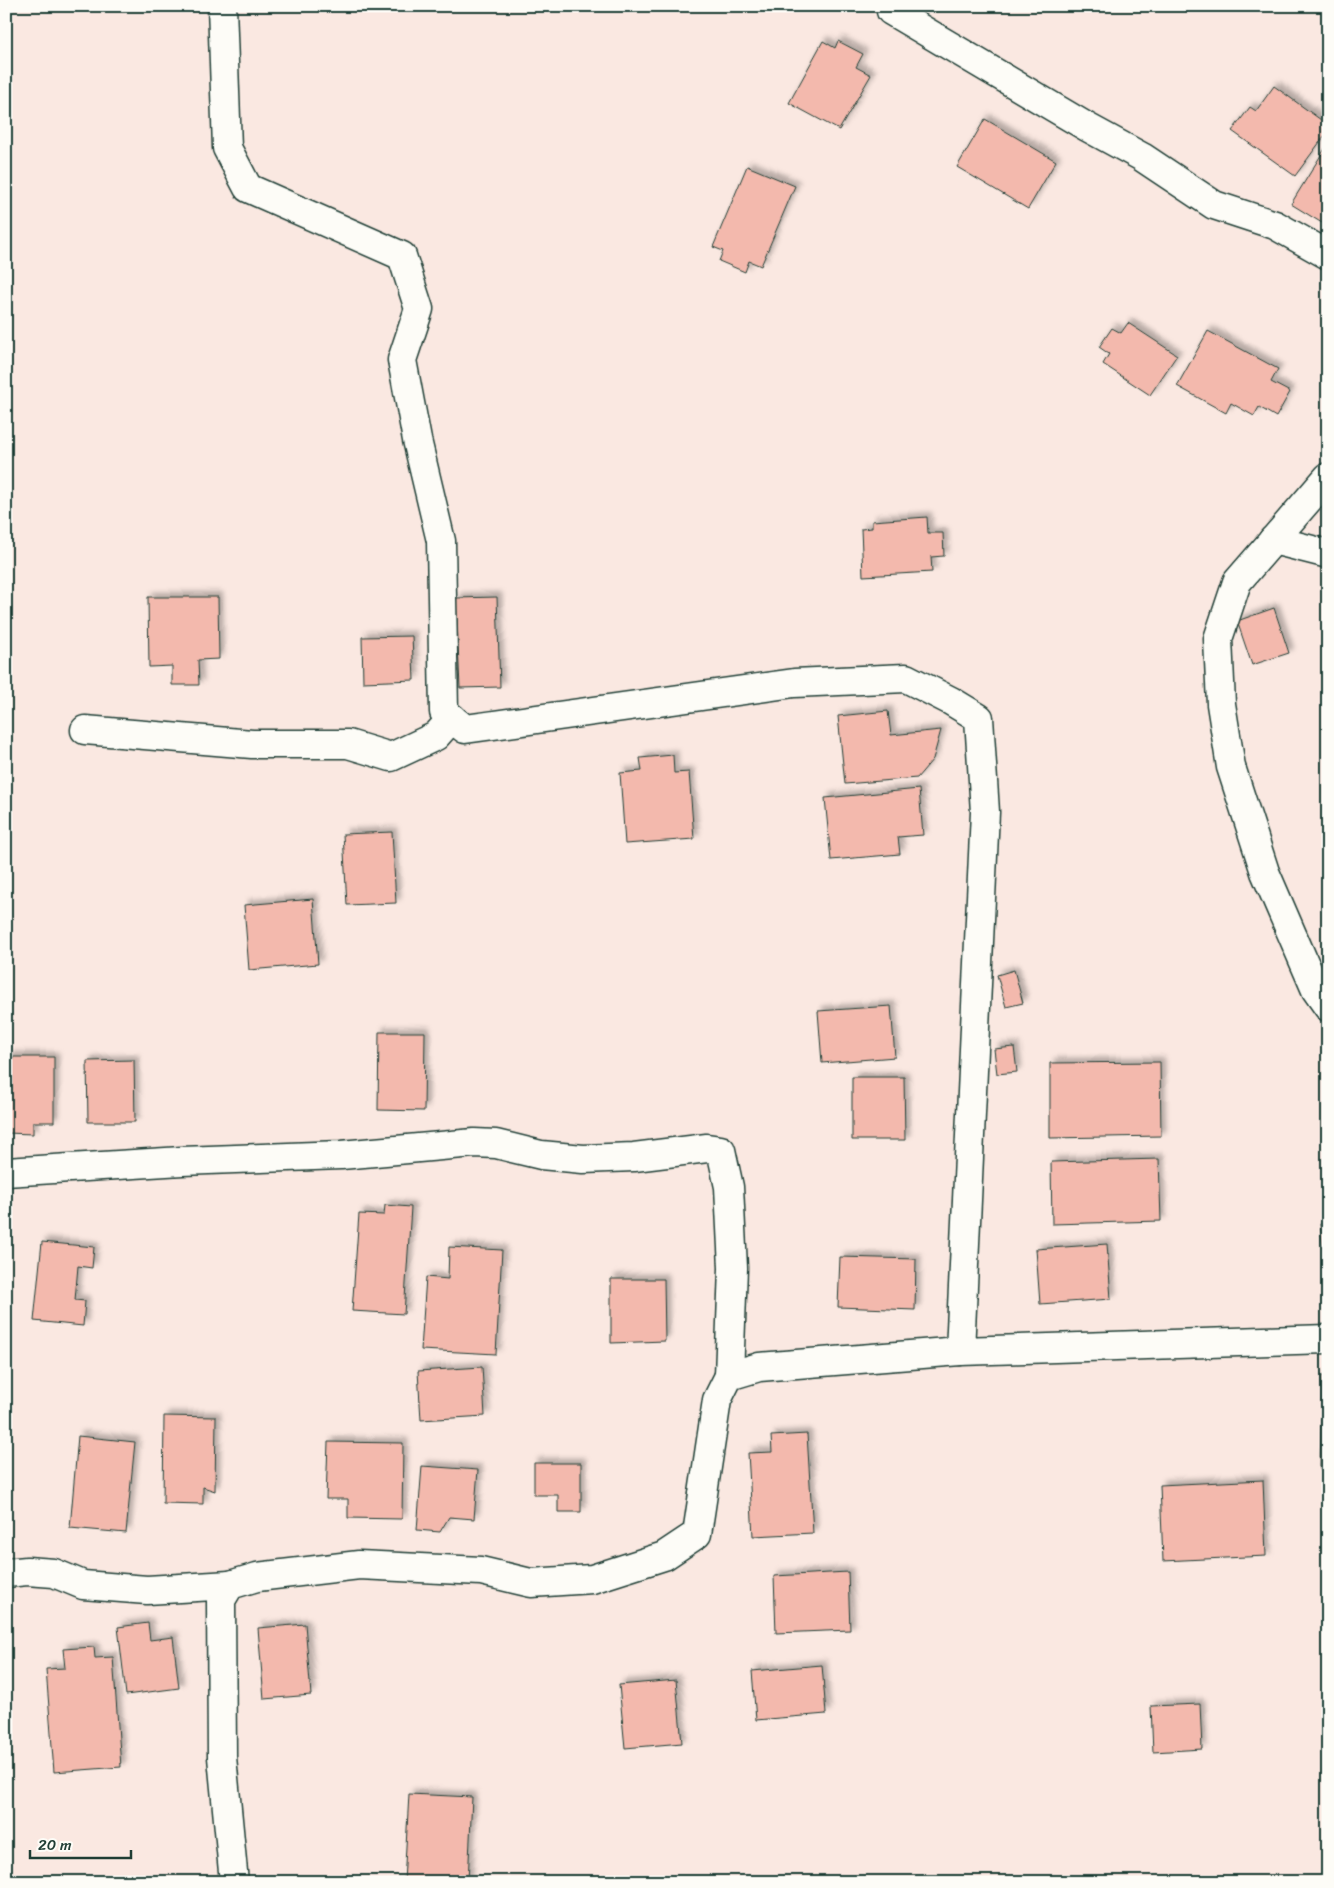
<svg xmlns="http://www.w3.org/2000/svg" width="1334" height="1888" font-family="Sriracha,sans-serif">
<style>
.building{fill:#f3b9ad;stroke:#1f3d34;filter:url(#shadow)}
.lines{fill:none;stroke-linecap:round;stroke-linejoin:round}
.minor-casing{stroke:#1f3d34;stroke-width:31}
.minor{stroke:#fdfcf7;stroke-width:28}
</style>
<defs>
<filter id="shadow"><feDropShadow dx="4.5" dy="-4.5" stdDeviation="2.5" flood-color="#0004"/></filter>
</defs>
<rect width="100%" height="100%" fill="#fae8e1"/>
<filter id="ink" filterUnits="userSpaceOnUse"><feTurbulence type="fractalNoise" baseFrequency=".02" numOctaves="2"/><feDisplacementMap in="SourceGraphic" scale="10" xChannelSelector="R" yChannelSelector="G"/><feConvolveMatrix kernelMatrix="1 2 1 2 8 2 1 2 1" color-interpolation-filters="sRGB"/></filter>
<g filter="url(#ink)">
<g class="building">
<path d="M823 41 835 48 838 41 863 54 856 67 871 75 839 130 789 103Z"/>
<path d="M1274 86 1328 125V131L1295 176 1232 131 1250 107 1256 111Z"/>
<path d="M985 119 1056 161 1028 209 957 167Z"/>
<path d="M1326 147 1328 214 1322 223 1291 204Z"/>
<path d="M747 166 795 186 761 266 749 261 745 272 719 261 723 251 713 247Z"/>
<path d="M1128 323 1177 355 1150 395 1103 364 1109 354 1099 347 1112 328 1121 333Z"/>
<path d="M1208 331 1278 369 1271 382 1290 392 1276 417 1259 407 1254 416 1231 403 1226 413 1177 386Z"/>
<path d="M927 517 928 533H943L944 556 931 557 932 572 863 576 861 529 872 528V521Z"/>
<path d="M148 597H218L219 659 198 660 199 685H172V666L149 667Z"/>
<path d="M497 597 500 687 460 688 456 598Z"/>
<path d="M1274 608 1289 653 1252 665 1237 621Z"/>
<path d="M412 636 414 680 363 682 362 637Z"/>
<path d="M888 711 891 735 941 730 933 759 917 778 845 784 838 716Z"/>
<path d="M673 755 674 773 689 772 694 839 625 844 620 773 642 771 640 758Z"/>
<path d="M919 789 923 835 898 837 900 854 831 860 825 798Z"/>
<path d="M392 832 396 903 347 905 343 834Z"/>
<path d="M313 899 318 964 249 970 244 905Z"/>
<path d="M1014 970 1023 1003 1006 1007 997 975Z"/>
<path d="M891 1006 895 1057 822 1063 818 1011Z"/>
<path d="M379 1032H425L424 1111 378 1110Z"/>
<path d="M1014 1047 1017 1072 997 1074 994 1049Z"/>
<path d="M6 1057H54V1122H33V1134L6 1133Z"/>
<path d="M134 1060 135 1122H88L87 1061Z"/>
<path d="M1160 1062 1161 1136 1050 1138V1063Z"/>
<path d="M852 1077H904L905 1140H852Z"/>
<path d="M1159 1159 1161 1221 1052 1224 1051 1162Z"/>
<path d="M385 1205 411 1207 404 1314 352 1311 359 1214 384 1215Z"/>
<path d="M1328 1223V1294L1320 1224Z"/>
<path d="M42 1242 94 1247 92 1268 78 1266 75 1300 85 1301 83 1326 34 1321Z"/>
<path d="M1107 1244 1111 1299 1040 1304 1036 1249Z"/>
<path d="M449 1247 502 1250 496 1354 421 1350 426 1277 448 1279Z"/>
<path d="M840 1257 916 1259 915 1310 838 1307Z"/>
<path d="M611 1279H664L665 1341 611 1343Z"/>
<path d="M482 1367 485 1416 421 1420 418 1371Z"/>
<path d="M1322 1376H1328V1470H1320Z"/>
<path d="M164 1416 216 1417 215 1491 203 1487V1504L163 1503Z"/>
<path d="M807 1434 813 1533 753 1536 748 1453 772 1452 771 1436Z"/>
<path d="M78 1436 135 1442 126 1533 70 1528Z"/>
<path d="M328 1442 403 1443 402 1519 348 1518V1499H326Z"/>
<path d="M534 1463H581V1512H558V1495H534Z"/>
<path d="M422 1466 478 1470 474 1519 449 1517 440 1532 417 1530Z"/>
<path d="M1263 1480 1266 1556 1163 1561 1160 1485Z"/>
<path d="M848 1572 850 1630 776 1633 774 1576Z"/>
<path d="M148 1623 150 1640 173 1637 179 1688 126 1695 118 1627Z"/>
<path d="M305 1624 311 1695 264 1699 258 1628Z"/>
<path d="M94 1647 95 1658 113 1657 121 1767 54 1772 46 1669 65 1668 63 1649Z"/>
<path d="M822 1665 826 1714 756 1720 752 1671Z"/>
<path d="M676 1680 682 1743 625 1748 619 1685Z"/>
<path d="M1200 1704 1202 1749 1153 1752 1151 1706Z"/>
<path d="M409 1794 472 1797 468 1882H404Z"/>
</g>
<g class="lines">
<defs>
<g id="minor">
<path d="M222 6 227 148 248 188 402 256 419 309 402 360 417 440 441 541 444 712 465 729 794 683 906 678 951 701 979 718 985 812 960 1351 1328 1339"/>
<path d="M891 11 1087 127 1142 157 1214 205 1275 225 1328 255"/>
<path d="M1328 477 1237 582 1218 639 1221 704 1231 767 1265 872 1316 990 1328 1007"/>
<path d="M1273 540 1328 554"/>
<path d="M85 730 252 744H348L391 757 436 736 452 718"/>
<path d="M6 1172 182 1161 341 1155 474 1143 496 1144 541 1155 583 1159 634 1157 707 1148 721 1150 729 1187 733 1268 729 1376"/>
<path d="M6 1573 27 1571 54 1573 83 1585 147 1590 230 1585"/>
<path d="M234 1882 222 1757 221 1600 230 1585 257 1577 359 1565 481 1571 531 1583 592 1579 664 1556 697 1534 717 1400 729 1376 759 1367 960 1351"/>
</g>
</defs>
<use href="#minor" class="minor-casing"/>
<use href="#minor" class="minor"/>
</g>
</g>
<rect width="1334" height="1888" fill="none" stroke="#fdfcf7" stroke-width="25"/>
<rect x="12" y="12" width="1309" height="1863" fill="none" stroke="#1f3d34" stroke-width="2" filter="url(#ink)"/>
<path d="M30 1850v8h101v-8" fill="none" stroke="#1f3d34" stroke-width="2.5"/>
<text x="38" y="1850" font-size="15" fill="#1f3d34" stroke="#fdfcf7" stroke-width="4" paint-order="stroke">20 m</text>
</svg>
